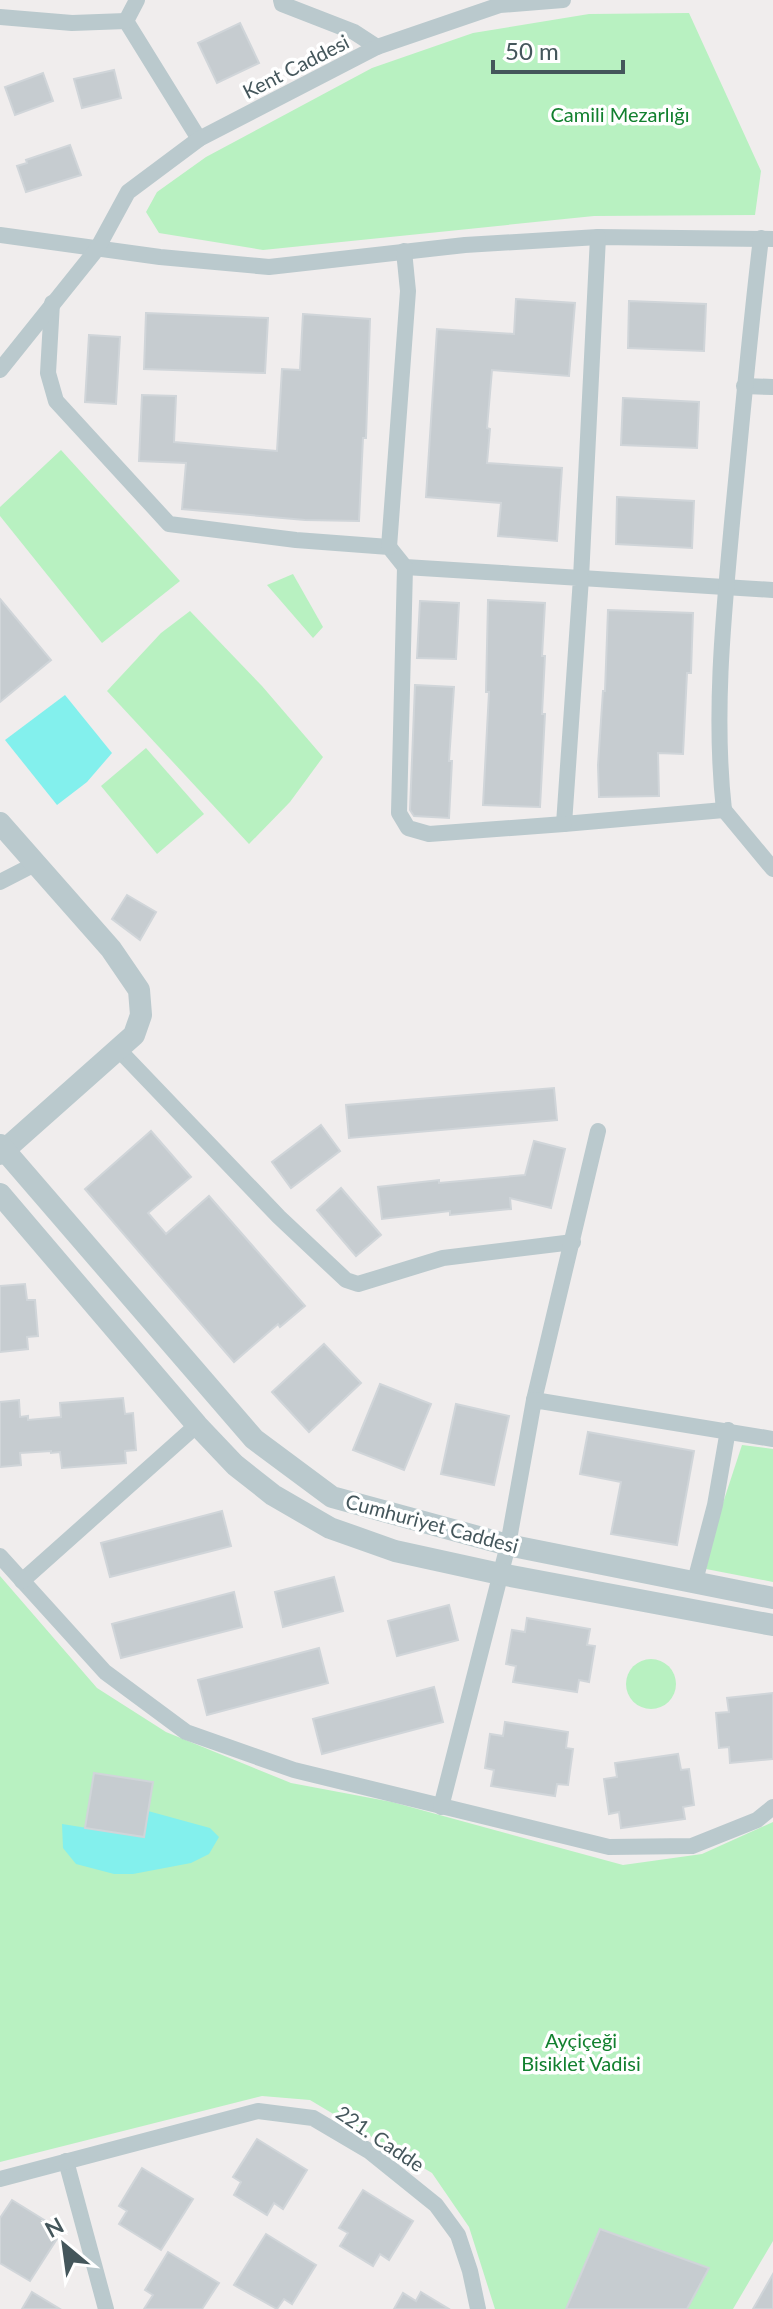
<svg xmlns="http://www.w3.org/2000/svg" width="773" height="2309" font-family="Lato,sans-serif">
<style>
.green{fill:#b8f1c1}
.water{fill:#83f0ed}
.building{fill:#c6ccd0;stroke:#d0d5d9;stroke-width:2}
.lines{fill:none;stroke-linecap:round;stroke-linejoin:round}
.minor{stroke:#bac9cd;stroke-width:16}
.tertiary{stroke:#bac9cd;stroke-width:22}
.labels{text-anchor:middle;stroke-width:7;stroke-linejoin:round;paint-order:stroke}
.street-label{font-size:20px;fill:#44565b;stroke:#fff}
.park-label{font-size:20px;fill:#12802f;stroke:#fff}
</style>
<rect width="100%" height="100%" fill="#f0eded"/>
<g class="green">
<path d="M689 13 761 171 755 215 594 216 263 250 159 233 146 212 157 192 206 157 372 68 473 33 589 14Z"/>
<path d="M61 450 180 581 102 643 0 516V507Z"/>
<path d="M293 574 323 627 313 638 267 585Z"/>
<path d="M190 611 262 686 323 757 290 802 249 844 107 691 161 633Z"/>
<path d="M146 748 204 814 157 854 101 786Z"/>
<path d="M742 1445 773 1449V1582L706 1569 718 1518Z"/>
<path d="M0 1576 97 1688 166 1732 291 1783 392 1802 623 1865 702 1854 773 1822V2241L733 2309H495L469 2227 432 2173 310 2100 262 2096 0 2162Z"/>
<circle cx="651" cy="1684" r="25"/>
</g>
<g class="water">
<path d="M65 695 112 753 87 782 57 805 5 740Z"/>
<path d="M148 1811 210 1828 219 1837 209 1854 191 1863 133 1874H114L76 1864 63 1848 62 1824 144 1837Z"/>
</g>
<g class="building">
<path d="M240 23 259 63 217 83 198 43Z"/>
<path d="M114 70 121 98 82 108 74 79Z"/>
<path d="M43 73 53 101 15 115 5 87Z"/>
<path d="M70 145 81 175 26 192 17 166 27 163 26 160Z"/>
<path d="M516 299 575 303 569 376 492 370 487 428 490 429 487 463 562 468 557 541 498 536 501 503 426 497 437 329 514 334Z"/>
<path d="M629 301 706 304 704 351 628 348Z"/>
<path d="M146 313 268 318 265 373 144 369Z"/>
<path d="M303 314 370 319 366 438H363L359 521 305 520 182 509 186 463 139 461 142 395 176 396 174 442 277 451 282 369 300 370Z"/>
<path d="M89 335 120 337 116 404 85 402Z"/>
<path d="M623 398 699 402 697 448 621 445Z"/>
<path d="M617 497 694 501 692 548 616 544Z"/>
<path d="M0 599 51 660 0 702Z"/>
<path d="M488 600 545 603 542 656H545L542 714H545L540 807 483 805 489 692H486Z"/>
<path d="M420 601 459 603 456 659 417 658Z"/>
<path d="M608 610 693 613 691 673H687L683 754 658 753 659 796 599 797 598 765 603 691H605Z"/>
<path d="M415 685 454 687 449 761H452L449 818 414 816 410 810Z"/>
<path d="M127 895 156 912 140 940 112 919Z"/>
<path d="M554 1088 557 1120 349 1138 346 1105Z"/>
<path d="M321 1125 340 1151 291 1188 272 1162Z"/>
<path d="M151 1131 191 1177 148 1213 166 1234 209 1196 305 1306 280 1327 278 1324 234 1362 85 1189Z"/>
<path d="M534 1141 565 1149 551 1208 510 1198 511 1209 450 1215V1211L382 1219 378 1187 439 1180V1183L525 1175Z"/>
<path d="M341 1188 381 1235 356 1256 317 1210Z"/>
<path d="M25 1284 27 1300H35L38 1336 27 1337 28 1349 0 1352V1286Z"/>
<path d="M324 1344 361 1383 309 1432 272 1392Z"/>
<path d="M380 1384 431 1404 404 1470 353 1450Z"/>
<path d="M123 1398 125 1414 133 1413 136 1450 125 1451 126 1463 62 1468 60 1452 51 1453V1451L20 1453 21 1465 0 1467V1402L19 1400 20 1417 28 1416V1420L61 1417 60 1403Z"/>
<path d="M456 1404 509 1416 494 1485 441 1474Z"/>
<path d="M588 1432 694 1451 677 1545 611 1534 621 1482 580 1474Z"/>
<path d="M222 1511 231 1546 110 1577 101 1543Z"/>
<path d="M334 1577 343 1611 283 1627 275 1592Z"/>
<path d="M234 1592 242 1627 121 1658 112 1624Z"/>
<path d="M449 1605 458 1640 397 1656 388 1621Z"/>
<path d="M527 1618 590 1629 587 1645 595 1646 589 1682 579 1680 577 1692 513 1682 516 1666 506 1664 512 1630 525 1632Z"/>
<path d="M319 1648 328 1683 207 1715 198 1680Z"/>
<path d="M434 1687 443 1722 322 1754 313 1719Z"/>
<path d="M773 1693V1759L730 1763 729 1747 719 1748 716 1713 729 1712 727 1698Z"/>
<path d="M505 1722 568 1732 566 1748 573 1749 568 1785 557 1784 555 1796 491 1786 494 1770 485 1768 490 1734 503 1736Z"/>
<path d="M678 1754 681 1770 689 1769 694 1805 683 1807 685 1819 621 1828 619 1812 609 1814 604 1779 617 1777 615 1763Z"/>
<path d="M94 1773 153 1782 144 1837 85 1828Z"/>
<path d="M257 2139 307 2170 283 2209 274 2203 267 2215 234 2195 241 2182 233 2177Z"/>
<path d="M142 2168 193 2199 161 2250 119 2224 127 2211 119 2206Z"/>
<path d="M363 2190 413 2221 389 2260 380 2254 373 2266 340 2246 348 2233 339 2228Z"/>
<path d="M12 2200 62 2231 30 2281 0 2263V2218Z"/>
<path d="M600 2229 709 2268 687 2309H566Z"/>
<path d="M266 2234 316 2265 292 2304 284 2299 277 2309 234 2285Z"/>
<path d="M168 2252 219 2283 202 2309H144L153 2295 145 2290Z"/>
<path d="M773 2274V2309H753Z"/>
<path d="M32 2292 60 2309H22Z"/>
<path d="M421 2292 449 2309H394L403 2293 416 2301Z"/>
</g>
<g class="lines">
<g class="minor">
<path d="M281 0 282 4 354 32 377 47"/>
<path d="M0 17 72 23 126 21 199 139"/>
<path d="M126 21 137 0"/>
<path d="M0 235 160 257 269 267 465 245 598 237 773 239"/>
<path d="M598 237 581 578 773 590"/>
<path d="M52 303 48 373 56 401 169 524 296 540 389 547 405 567 581 578 564 824 724 810"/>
<path d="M0 370 97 249 128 192 199 139 377 47 500 5 563 0"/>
<path d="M744 386 773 387"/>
<path d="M389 547 408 291 404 251"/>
<path d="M405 567 399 813 408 828 429 834 564 824"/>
<path d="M724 810C713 712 724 610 733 512 742 420 750 329 761 238"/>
<path d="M724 810 773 869"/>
<path d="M0 882 35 864"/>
<path d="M118 1049 279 1217 346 1280 358 1284 443 1258 573 1242"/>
<path d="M534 1400 598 1131"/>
<path d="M0 1556 105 1672 186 1732 294 1770 609 1847 692 1846 757 1820 773 1807"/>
<path d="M22 1581 197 1425"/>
<path d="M695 1581 715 1505 728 1430"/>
<path d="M441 1807 508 1545 534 1400 773 1439"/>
<path d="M66 2161 106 2309"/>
<path d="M0 2179 258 2111 313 2118 369 2151 436 2205 458 2235 470 2271 478 2309"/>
</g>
<g class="tertiary">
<path d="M0 823 111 949 139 990 141 1015 134 1035 0 1154"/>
<path d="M0 1145 254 1439 332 1497 508 1545 773 1598"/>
<path d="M0 1194 197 1425 235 1465 273 1495 330 1528 395 1551 500 1574 773 1625"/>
</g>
</g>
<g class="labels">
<g class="street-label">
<text transform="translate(296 67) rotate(-27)" y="7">Kent Caddesi</text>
<text transform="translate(432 1524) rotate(15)" y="7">Cumhuriyet Caddesi</text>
<text transform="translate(380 2139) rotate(34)" y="7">221. Cadde</text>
</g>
<g class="park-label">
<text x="620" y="122">Camili Mezarlığı</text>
<text x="581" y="2048">Ayçiçeği<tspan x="581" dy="23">Bisiklet Vadisi</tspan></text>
</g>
</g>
<g transform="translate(64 2245) rotate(331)" stroke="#ffffff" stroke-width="6" paint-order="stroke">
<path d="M0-6L14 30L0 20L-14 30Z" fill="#44565b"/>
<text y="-12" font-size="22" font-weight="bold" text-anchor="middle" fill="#44565b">N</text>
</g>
<path d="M493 60v12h130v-12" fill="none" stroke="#44565b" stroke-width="4"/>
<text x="505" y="60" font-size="24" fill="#44565b" stroke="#ffffff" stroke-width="6" paint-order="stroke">50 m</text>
</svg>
